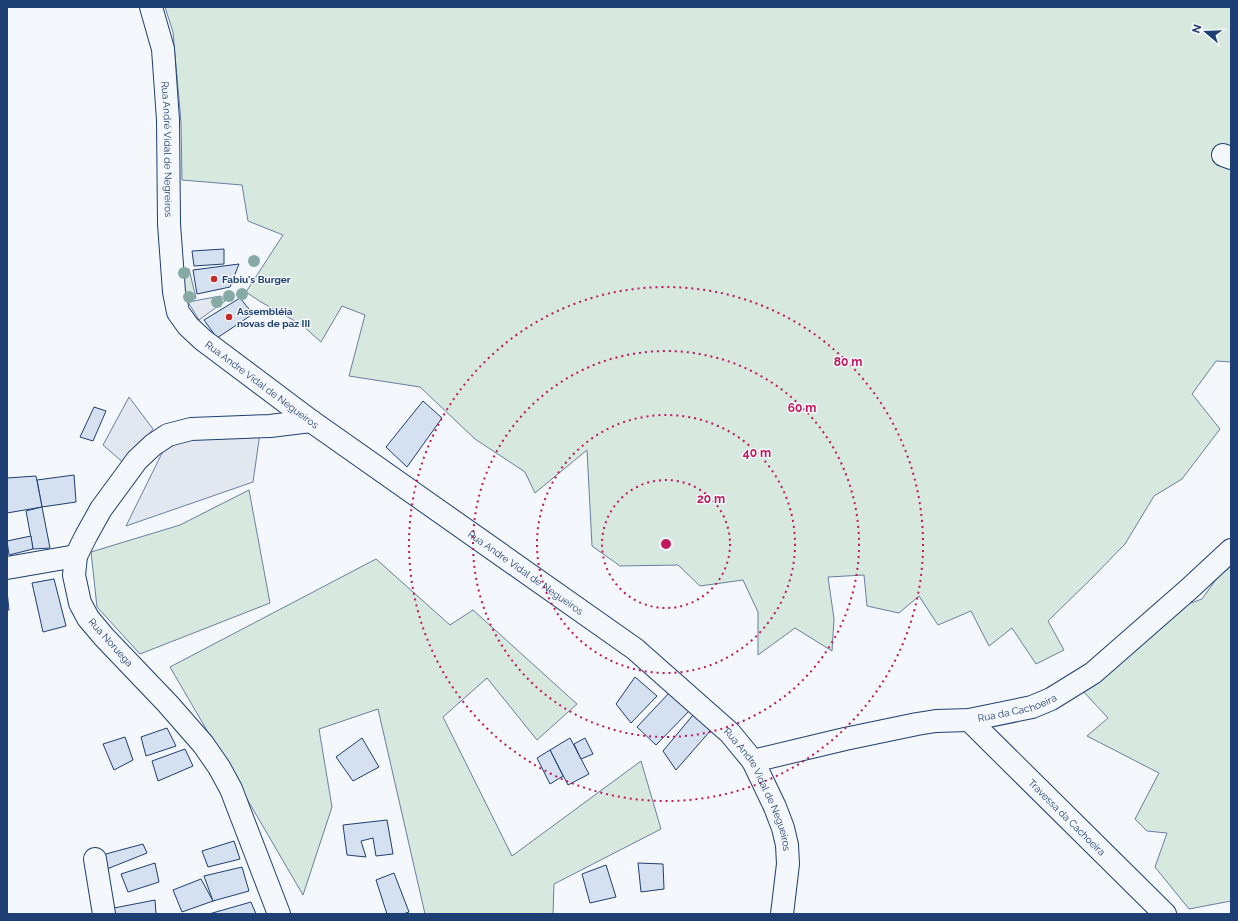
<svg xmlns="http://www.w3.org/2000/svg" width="1238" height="921" font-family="Raleway,sans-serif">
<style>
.green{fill:#d7e8df;stroke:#687fa3}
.parking{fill:#e3e8f0;stroke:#687fa3}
.building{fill:#d5e0f0;stroke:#1d3f73}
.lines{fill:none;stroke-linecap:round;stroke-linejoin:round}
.minor-casing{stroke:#1d3f73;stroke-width:24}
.minor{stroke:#f4f7fb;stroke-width:22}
.tree{fill:#86aba6}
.ring{fill:none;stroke:#c2185b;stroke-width:2;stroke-dasharray:2 4}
.poi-dot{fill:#c62828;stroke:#f4f7fb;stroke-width:1.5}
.labels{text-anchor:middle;stroke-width:3;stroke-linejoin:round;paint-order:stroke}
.street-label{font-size:10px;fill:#1d3f73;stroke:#f4f7fb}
.poi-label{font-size:10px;font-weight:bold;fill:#1d3f73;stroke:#f4f7fb;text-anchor:start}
.centre{fill:#c2185b;stroke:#f4f7fb;stroke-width:2}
.ring-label{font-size:12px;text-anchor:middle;font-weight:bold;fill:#c2185b;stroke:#f4f7fb;stroke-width:3;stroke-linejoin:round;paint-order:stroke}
</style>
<rect width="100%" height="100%" fill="#f4f7fb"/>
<g class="green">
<path d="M165 7H1231V362L1216 361 1192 394 1220 429 1182 479 1154 496 1125 544 1092 578 1048 621 1064 650 1036 664 1012 628 989 646 971 611 938 625 919 596 899 613 867 606 864 575 828 577 834 619 832 651 795 628 758 655V612L743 580 700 586 678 565 620 566 592 546 587 450 535 493 525 472 475 439 420 387 349 376 365 315 342 306 321 342 302 325 261 302 246 292 283 235 248 221 242 185 182 180 181 122 173 32Z"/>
<path d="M179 267 189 269 196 298 185 301Z"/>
<path d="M249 490 270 603 140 654 97 607 91 552 180 525Z"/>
<path d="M376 559 450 625 473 610 577 704 537 740 487 678 443 717 512 856 641 761 661 829 554 884 553 914H425L378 709 319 729 332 807 303 895 170 667Z"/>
<path d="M1231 564V901L1189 909 1155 867 1167 833 1147 831 1135 819 1159 773 1087 736 1108 718 1082 690 1118 666 1129 641 1160 629 1185 605 1202 599 1222 571Z"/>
</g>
<g class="parking">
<path d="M221 296 225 301 199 320 188 302Z"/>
<path d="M129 397 153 429 125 464 103 445Z"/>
<path d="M260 433 253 482 126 526 168 441Z"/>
</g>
<g class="building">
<path d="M224 249V264L194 266 192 251Z"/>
<path d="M239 264 230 287 197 294 193 270Z"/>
<path d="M240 298 253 314 217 338 204 320Z"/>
<path d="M423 401 442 418 407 467 386 447Z"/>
<path d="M94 407 106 411 93 441 80 437Z"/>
<path d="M74 475 76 502 42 507 37 480Z"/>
<path d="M36 476 42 507 7 513V478Z"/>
<path d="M42 507 50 548 33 549 26 511Z"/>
<path d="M31 536 33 549 9 555 7 541Z"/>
<path d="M54 579 66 626 43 632 32 583Z"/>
<path d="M7 591 9 610H7Z"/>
<path d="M635 677 657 696 631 723 616 704Z"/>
<path d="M670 692 692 708 656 745 637 727Z"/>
<path d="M693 715 711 730 676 770 663 751Z"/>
<path d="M167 728 176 746 146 756 141 737Z"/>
<path d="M125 737 133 760 114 770 103 744Z"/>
<path d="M362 738 379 767 353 781 336 757Z"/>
<path d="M570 738 589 774 568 785 550 750Z"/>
<path d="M585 738 593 754 581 759 574 744Z"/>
<path d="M185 749 193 766 158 781 152 761Z"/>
<path d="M550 750 563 776 550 784 537 758Z"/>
<path d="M387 820 393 854 376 856 373 838 361 841 366 857 347 855 343 825Z"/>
<path d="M234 841 240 859 208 867 202 851Z"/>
<path d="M143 844 147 853 107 869 102 855Z"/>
<path d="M155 863 159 882 128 892 121 874Z"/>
<path d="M638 863 663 864 664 889 641 892Z"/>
<path d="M606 865 616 897 590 903 582 874Z"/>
<path d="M242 867 249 891 213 901 204 876Z"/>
<path d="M394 873 409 912 403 914H387L376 880Z"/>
<path d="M201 879 213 901 182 912 173 890Z"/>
<path d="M155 900 156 914H115L114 908Z"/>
<path d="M251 902 256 914H209Z"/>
</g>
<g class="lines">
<defs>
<g id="minor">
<path id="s1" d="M151 7 163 49 168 120 169 224 174 292 178 312 188 326 203 340 311 421 635 649 730 733 753 761 775 807 783 828 787 845 788 864 782 914"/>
<path d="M1223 155 1231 158"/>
<path d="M7 568 76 556"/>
<path id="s2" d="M969 720 1165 914"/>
<path id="s3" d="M753 761 845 739 917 724 936 721 969 720 1032 707 1051 699 1093 673 1189 589 1231 550"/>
<path d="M95 859 104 914"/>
<path d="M279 914 231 789 219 767 203 744 168 704 104 637 88 618 80 603 74 575 76 556 86 536 101 509 137 460 153 445 168 435 191 429 270 426 311 421"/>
</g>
</defs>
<use href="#minor" class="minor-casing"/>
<use href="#minor" class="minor"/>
</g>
<g class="tree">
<circle cx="254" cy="261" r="6"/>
<circle cx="184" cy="273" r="6"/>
<circle cx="242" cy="294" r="6"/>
<circle cx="229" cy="296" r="6"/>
<circle cx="189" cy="297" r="6"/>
<circle cx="217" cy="302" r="6"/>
</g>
<g class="ring">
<circle cx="666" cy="544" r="64"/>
<circle cx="666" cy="544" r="129"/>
<circle cx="666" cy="544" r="193"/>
<circle cx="666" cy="544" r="257"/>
</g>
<g class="poi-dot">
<circle cx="214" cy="279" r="4"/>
<circle cx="229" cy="317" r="4"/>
</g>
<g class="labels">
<g class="street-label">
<text dy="4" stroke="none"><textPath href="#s1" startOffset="144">Rua André Vidal de Negreiros</textPath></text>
<text dy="4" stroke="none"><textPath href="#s1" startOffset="419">Rua Andre Vidal de Negueiros</textPath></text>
<text dy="4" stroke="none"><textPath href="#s1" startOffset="743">Rua Andre Vidal de Negueiros</textPath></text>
<text transform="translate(111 642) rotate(48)" y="4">Rua Noruega</text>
<text dy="4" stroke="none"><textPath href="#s3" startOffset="270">Rua da Cachoeira</textPath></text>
<text dy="4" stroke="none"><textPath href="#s1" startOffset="1067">Rua Andre Vidal de Negueiros</textPath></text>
<text dy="4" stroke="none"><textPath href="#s2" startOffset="138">Travessa da Cachoeira</textPath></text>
</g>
<g class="poi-label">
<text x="222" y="283">Fabiu's Burger</text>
<text x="237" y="315">Assembléia<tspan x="237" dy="12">novas de paz III</tspan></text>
</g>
</g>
<circle cx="666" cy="544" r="6" class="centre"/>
<g class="ring-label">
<text x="848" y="366">80 m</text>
<text x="802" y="412">60 m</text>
<text x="757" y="457">40 m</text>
<text x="711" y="503">20 m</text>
</g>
<rect width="1238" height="921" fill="none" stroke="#1d3f73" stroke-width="16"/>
<g transform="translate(1206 32) rotate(289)" stroke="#f4f7fb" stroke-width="3" paint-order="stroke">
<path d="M0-3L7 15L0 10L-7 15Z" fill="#1d3f73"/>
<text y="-6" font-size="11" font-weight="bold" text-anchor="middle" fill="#1d3f73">N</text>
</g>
</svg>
